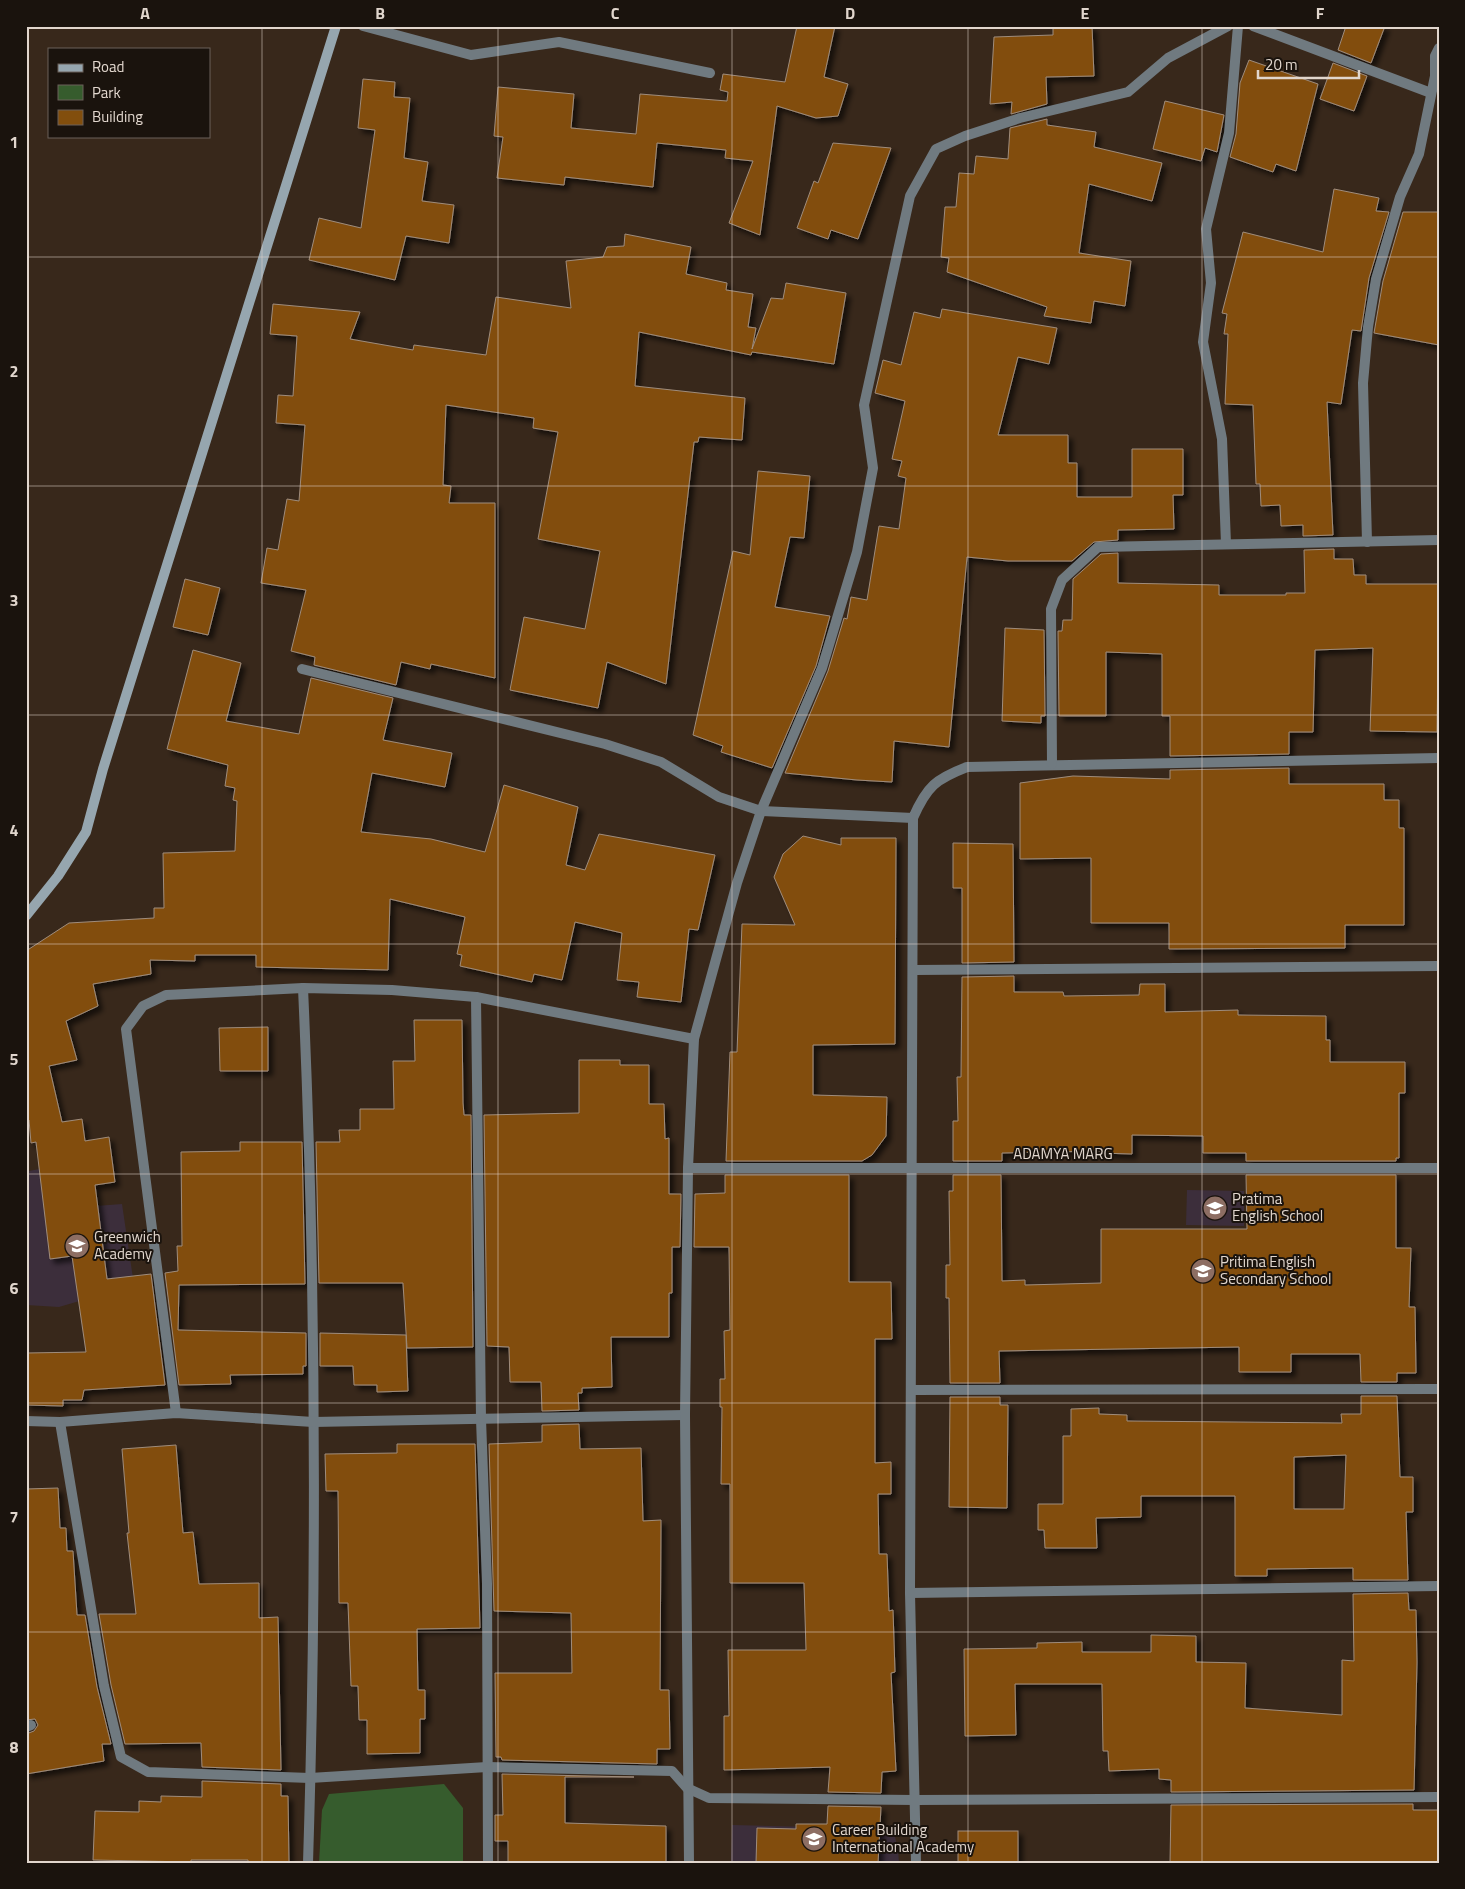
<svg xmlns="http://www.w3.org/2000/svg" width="1465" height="1889" font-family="'Titillium Web',sans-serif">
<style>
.education{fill:#3c2e3b}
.green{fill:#365c2d}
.building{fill:#824e0d;stroke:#9f8c7c;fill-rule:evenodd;filter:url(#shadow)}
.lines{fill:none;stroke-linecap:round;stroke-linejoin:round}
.minor{stroke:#707a80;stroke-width:10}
.secondary{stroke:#96a6af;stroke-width:10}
.grid{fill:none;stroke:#e1d6cd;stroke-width:1;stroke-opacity:0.55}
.labels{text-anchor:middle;stroke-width:4;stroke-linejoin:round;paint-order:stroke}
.street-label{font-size:15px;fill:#e1d6cd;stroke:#1a130d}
.poi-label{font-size:15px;fill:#e1d6cd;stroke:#1a130d;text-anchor:start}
.neatline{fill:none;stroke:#e1d6cd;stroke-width:2}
.grid-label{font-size:16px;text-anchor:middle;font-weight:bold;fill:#e1d6cd}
</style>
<defs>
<filter id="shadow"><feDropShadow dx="4.5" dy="4.5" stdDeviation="2.5" flood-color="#0009"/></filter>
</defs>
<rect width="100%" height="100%" fill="#38281b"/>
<g class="education">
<path d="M26 1160 29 1171 85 1160 96 1206 122 1204 134 1285 59 1307 26 1305Z"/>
<path d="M1187 1190 1244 1191V1226L1186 1225Z"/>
<path d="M732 1825 893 1829 898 1849 899 1863H731Z"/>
</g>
<path class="green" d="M444 1784 463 1808V1863H319L322 1810 329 1794Z"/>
<g class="building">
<path d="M797 26H835L824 77 848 84 838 116 816 118 777 106 760 235 729 223 753 161 725 158 726 150 657 143 653 187 565 177 564 185 497 178 503 137 494 136 498 87 574 94 571 128 636 134 640 94 727 101 728 92 720 90 723 74 785 82Z"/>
<path d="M1053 26H1092L1094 76 1046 77 1047 104 1011 114 1012 102 990 104 994 37 1053 35Z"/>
<path d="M1346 26H1385L1371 63 1338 50Z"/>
<path d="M1249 60 1318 84 1296 171 1276 164 1273 172 1230 157 1236 134 1240 83Z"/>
<path d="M1333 63 1367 76 1354 111 1320 99Z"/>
<path d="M363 79 395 82 394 97 410 98 404 158 428 162 422 201 454 205 449 243 406 236 395 280 309 260 319 218 361 228 375 130 358 128Z"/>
<path d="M1165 101 1224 115 1217 152 1205 148 1201 161 1153 149Z"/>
<path d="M1047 119V125L1096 132 1094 147 1162 163 1152 201 1089 184 1079 253 1131 261 1125 306 1094 301 1091 323 1044 316 1047 307 947 272 949 258 941 257 945 207H956L959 173 974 174 976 156 1008 159 1010 128Z"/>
<path d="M833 143 891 148 858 239 831 230 828 239 797 228 814 181 818 183Z"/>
<path d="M1334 189 1379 198 1376 211 1389 212 1369 278 1361 331 1352 330 1341 404 1327 402 1333 535 1303 536V525L1281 526 1280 505 1261 506 1260 484H1256L1253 405 1225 404 1228 334H1224L1227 314 1222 313 1243 232 1323 252Z"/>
<path d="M1403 212H1439V345L1374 333 1383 281Z"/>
<path d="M625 234 691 247 686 274 727 283 726 290 753 294 748 327 756 328 752 349 771 298 783 299 786 283 846 293 834 364 752 352 751 355 639 332 635 386 745 398 742 440 699 437 698 442H694L666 684 607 662 598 708 510 690 524 617 585 629 600 551 538 539 558 432 533 428 534 418 446 405 443 485 451 486 449 503H495V678L431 664 430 669 401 662 396 685 314 665 315 657 291 651 306 590 261 583 267 548 278 550 287 499 299 501 305 425 276 423 278 395 293 396 297 336 270 334 273 304 360 312 350 339 413 350 414 345 486 355 496 297 571 308 566 261 603 257 607 247 624 246Z"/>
<path d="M942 309 1057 328 1049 364 1018 357 998 435H1068V463H1077V497H1132V449H1183V495H1173L1174 529 1118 530V540L1094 542 1072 561H1008L967 557 949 747 894 741 892 782 857 780 785 773 828 671 844 618 847 619 851 597 867 600 879 526 899 529 906 478 898 476 902 461 892 459 905 401 875 393 883 360 901 365 914 312 940 318Z"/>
<path d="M758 471 810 476 804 538 790 537 775 607 830 616 816 666 772 768 721 752 723 746 693 735 733 551 750 555Z"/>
<path d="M1334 549V559H1353L1354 575H1366V584H1439L1437 732 1370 731 1373 648 1315 650 1313 732H1289V754L1170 756V716H1162V654L1106 652V716H1059L1058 631H1062L1063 620H1072L1073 579 1101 554 1118 553V583L1219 585V595H1286V593H1305L1304 550Z"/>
<path d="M185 579 220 588 208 635 173 627Z"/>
<path d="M1005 628 1044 630 1045 716H1041V723L1002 721Z"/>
<path d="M193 650 241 663 226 721 299 734 311 678 393 698 383 740 452 753 445 787 372 773 361 832 431 839 485 852 504 785 578 807 566 865 585 870 599 834 715 855 698 930 689 929 681 1002 637 997 639 982 617 980 622 933 575 922 562 980 534 974 532 982 460 966 462 955 457 954 465 917 390 899 388 970 256 967V955H195V961L150 960 151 974 93 984 98 1006 66 1021 77 1060 49 1066 62 1122 82 1119 85 1141 109 1137 115 1182 95 1185 107 1279 151 1274 165 1385 84 1390 82 1400H63V1406L26 1405V1353L86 1352 72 1256 50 1259 36 1142 31 1143 29 1120H26V951L69 923 154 918V908H164L163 853 235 851 237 801 233 800 235 788 225 786 228 765 167 749Z"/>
<path d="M1289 768V784H1384V800H1399V828H1404V925H1345V948L1169 949V923H1091V858L1020 859V783L1073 776 1170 779V770Z"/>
<path d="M803 836 841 845V838H896L895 1044 813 1045V1095L887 1097 886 1136 872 1155 862 1161H726L730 1052H737L742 924 795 925 774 877 783 854Z"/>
<path d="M953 843 1013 844 1014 962 962 963V888H953Z"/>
<path d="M1014 976V992H1063L1064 996 1139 995 1140 984H1165V1012L1238 1010V1015L1326 1016V1040H1330V1062H1405V1093H1399V1158H1396V1161H1246V1153H1203V1136L1132 1135V1154L1100 1153V1151L1002 1153V1161H953V1121H958L957 1077H961L962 977Z"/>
<path d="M414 1020H462L463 1103 464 1115H471L473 1347 407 1348 403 1283H319L316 1142H340L339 1130H360V1109H394L393 1061H415Z"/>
<path d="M268 1027V1071H220L219 1028Z"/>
<path d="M579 1060H620V1065H649V1104H664L665 1139 669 1138V1194H681L680 1247H672V1293H669V1337H611L612 1387 582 1388V1393H578L579 1410 542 1411 541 1382H510L509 1347 487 1346 484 1115 579 1113Z"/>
<path d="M240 1142H302L305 1284 179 1285 178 1330 306 1333V1366H303V1374L230 1375 231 1384 179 1385 165 1273 178 1271 177 1246H182L181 1152 240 1151Z"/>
<path d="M725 1175H849V1282H891L892 1339H875V1463L891 1462V1494H878L879 1554H887L889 1611 893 1610 895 1672 891 1673 896 1771 882 1772 881 1793 828 1792 830 1767 724 1770V1716H729L728 1650H806L804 1583H730V1484H721L722 1407H720V1379H725L724 1331 730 1330 729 1247H694L695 1194 725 1193Z"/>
<path d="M953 1175H1001L1002 1281 1025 1280V1285L1101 1283V1229H1247L1246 1175H1396V1248H1411L1409 1307H1415L1416 1373H1397V1382H1361L1360 1354H1291V1372H1239V1347L999 1351 1000 1383H950L949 1298H946V1265H950L949 1191H953Z"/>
<path d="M320 1333 406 1335 408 1391 377 1392V1385H354L353 1366H320Z"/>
<path d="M1361 1396H1397L1400 1477H1413V1512H1406L1408 1580H1353V1568L1267 1569V1576H1235V1496H1141V1517L1096 1518 1097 1548H1045L1044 1530H1038V1504H1063V1436H1071V1409L1099 1408V1414L1127 1415V1421L1342 1423 1341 1414H1361ZM1346 1455 1344 1509H1294V1457Z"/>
<path d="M950 1397H1000V1405H1008L1007 1508 949 1507Z"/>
<path d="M579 1424 580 1449 641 1448 643 1521 661 1520 660 1690H669L670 1749H657V1764L502 1760 501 1757H496L495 1673H572L571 1613 494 1611 489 1444 542 1442V1425Z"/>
<path d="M397 1444H475L480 1628 417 1629 418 1690H425V1719H420V1753L367 1754V1720H359L358 1686H351L348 1603H339L338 1491H326L325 1454 397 1453Z"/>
<path d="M176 1445 183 1533 193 1532 199 1584 259 1583V1618L278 1617 281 1770 202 1767 201 1743 125 1744 111 1685 99 1614H136L127 1533H129L122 1449Z"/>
<path d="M58 1488 60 1528H66L67 1551H73L77 1615H85L97 1687 111 1744H102L104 1761 26 1774V1734L34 1731 38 1725 35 1719 26 1720V1489Z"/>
<path d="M1408 1593 1409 1610H1416L1417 1662 1414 1790 1171 1792V1780L1159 1779V1769L1109 1771 1108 1751H1103L1102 1684H1015L1016 1735 965 1736 964 1649 1037 1648V1643L1082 1642V1652H1151V1635L1196 1636V1662L1246 1663 1245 1708 1342 1715V1660L1354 1661 1353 1594Z"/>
<path d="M502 1774 634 1777H565V1823L666 1826V1863H508V1841H495V1815H503Z"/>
<path d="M202 1781 281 1784V1796H288L289 1863H248V1860H191V1862L93 1860 95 1811 139 1812V1801L161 1802V1796L202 1797Z"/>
<path d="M1413 1804V1810H1439V1863H1170L1171 1805Z"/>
<path d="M828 1806 881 1807 878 1863H756L757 1828 796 1829V1824H827Z"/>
<rect x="958" y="1831" width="60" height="32"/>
</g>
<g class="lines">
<g class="minor">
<path d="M363 26 471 55 559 42 710 73"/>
<path d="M1253 26 1431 93"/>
<path d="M1367 542 1363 383 1368 327 1376 279 1400 197 1419 154 1435 76V56L1439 48"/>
<path d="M1226 544 1222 439 1203 342 1211 283 1206 229 1229 133 1238 26"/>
<path d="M302 669 605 744 661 762 719 797 761 811 913 818C927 786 936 779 967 767L1439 758"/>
<path d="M1052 764 1051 609 1062 580 1098 547 1439 540"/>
<path d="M913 818 910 1593 916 1863"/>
<path d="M914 970 1439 966"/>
<path d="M303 988C316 1279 317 1571 308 1863"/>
<path d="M476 997 481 1419 487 1584 488 1863"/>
<path d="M688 1168H1439"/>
<path d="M911 1390 1439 1389"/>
<path d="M176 1413 126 1029 143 1006 166 995 303 988 392 990 476 997 694 1039"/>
<path d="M26 1421 60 1422 176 1413 313 1422 685 1415"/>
<path d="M60 1422 104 1686 121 1757 148 1772 310 1778 487 1767 672 1771 687 1788 709 1798 915 1800 1439 1797"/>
<path d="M910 1593 1439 1586"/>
<path d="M26 1727 31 1725"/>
<path d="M689 1863 685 1415 688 1168 694 1039 737 883 761 811 822 668 857 552 873 468 864 405 910 196 936 149 965 136 1020 118 1128 92 1168 58 1228 26"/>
</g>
<path class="secondary" d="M26 916 58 876 86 832 103 769 336 26"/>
</g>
<path class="grid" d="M262 26V1863M498 26V1863M732 26V1863M968 26V1863M1202 26V1863M26 257H1439M26 486H1439M26 715H1439M26 944H1439M26 1174H1439M26 1403H1439M26 1632H1439"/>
<defs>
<symbol id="school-disc" viewBox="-11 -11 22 22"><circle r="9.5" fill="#8d6e63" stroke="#1a130d"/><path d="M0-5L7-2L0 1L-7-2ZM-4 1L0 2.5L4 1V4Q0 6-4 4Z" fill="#fff"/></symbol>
<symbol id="university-disc" viewBox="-11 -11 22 22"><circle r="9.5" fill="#8d6e63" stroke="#1a130d"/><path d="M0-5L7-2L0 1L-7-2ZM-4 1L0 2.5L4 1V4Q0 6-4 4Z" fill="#fff"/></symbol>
</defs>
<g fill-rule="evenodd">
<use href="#school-disc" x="1201" y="1194" width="28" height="28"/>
<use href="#university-disc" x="63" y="1232" width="28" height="28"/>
<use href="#school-disc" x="1189" y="1257" width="28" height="28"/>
<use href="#school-disc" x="800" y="1825" width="28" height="28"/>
</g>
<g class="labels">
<g class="street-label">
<text x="1063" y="1159">ADAMYA MARG</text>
</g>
<g class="poi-label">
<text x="1232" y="1204">Pratima<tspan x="1232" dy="17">English School</tspan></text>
<text x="94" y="1242">Greenwich<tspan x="94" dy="17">Academy</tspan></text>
<text x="1220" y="1267">Pritima English<tspan x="1220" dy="17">Secondary School</tspan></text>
<text x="832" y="1835">Career Building<tspan x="832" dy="17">International Academy</tspan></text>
</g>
</g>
<rect width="1465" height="1889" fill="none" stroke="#1a130d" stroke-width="55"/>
<rect x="48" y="48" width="162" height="90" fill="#1a130d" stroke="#6a615a"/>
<rect x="58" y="64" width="25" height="8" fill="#96a6af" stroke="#6a615a"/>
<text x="92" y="72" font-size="15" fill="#e1d6cd">Road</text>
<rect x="58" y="85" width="25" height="15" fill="#365c2d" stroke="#6a615a"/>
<text x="92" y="98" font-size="15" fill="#e1d6cd">Park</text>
<rect x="58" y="110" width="25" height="15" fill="#824e0d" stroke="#6a615a"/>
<text x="92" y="122" font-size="15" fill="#e1d6cd">Building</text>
<path d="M1258 70v8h101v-8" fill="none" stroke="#e1d6cd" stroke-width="2.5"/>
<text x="1265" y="70" font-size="15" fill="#e1d6cd" stroke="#1a130d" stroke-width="4" paint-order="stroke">20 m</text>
<rect x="28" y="28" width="1410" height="1834" class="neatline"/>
<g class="grid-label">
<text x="145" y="19">A</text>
<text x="380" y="19">B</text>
<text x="615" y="19">C</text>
<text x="850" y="19">D</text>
<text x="1085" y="19">E</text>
<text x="1320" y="19">F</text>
<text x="14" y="148">1</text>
<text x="14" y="377">2</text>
<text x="14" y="606">3</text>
<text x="14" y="836">4</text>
<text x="14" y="1065">5</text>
<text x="14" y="1294">6</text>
<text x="14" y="1523">7</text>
<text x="14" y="1753">8</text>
</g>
</svg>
